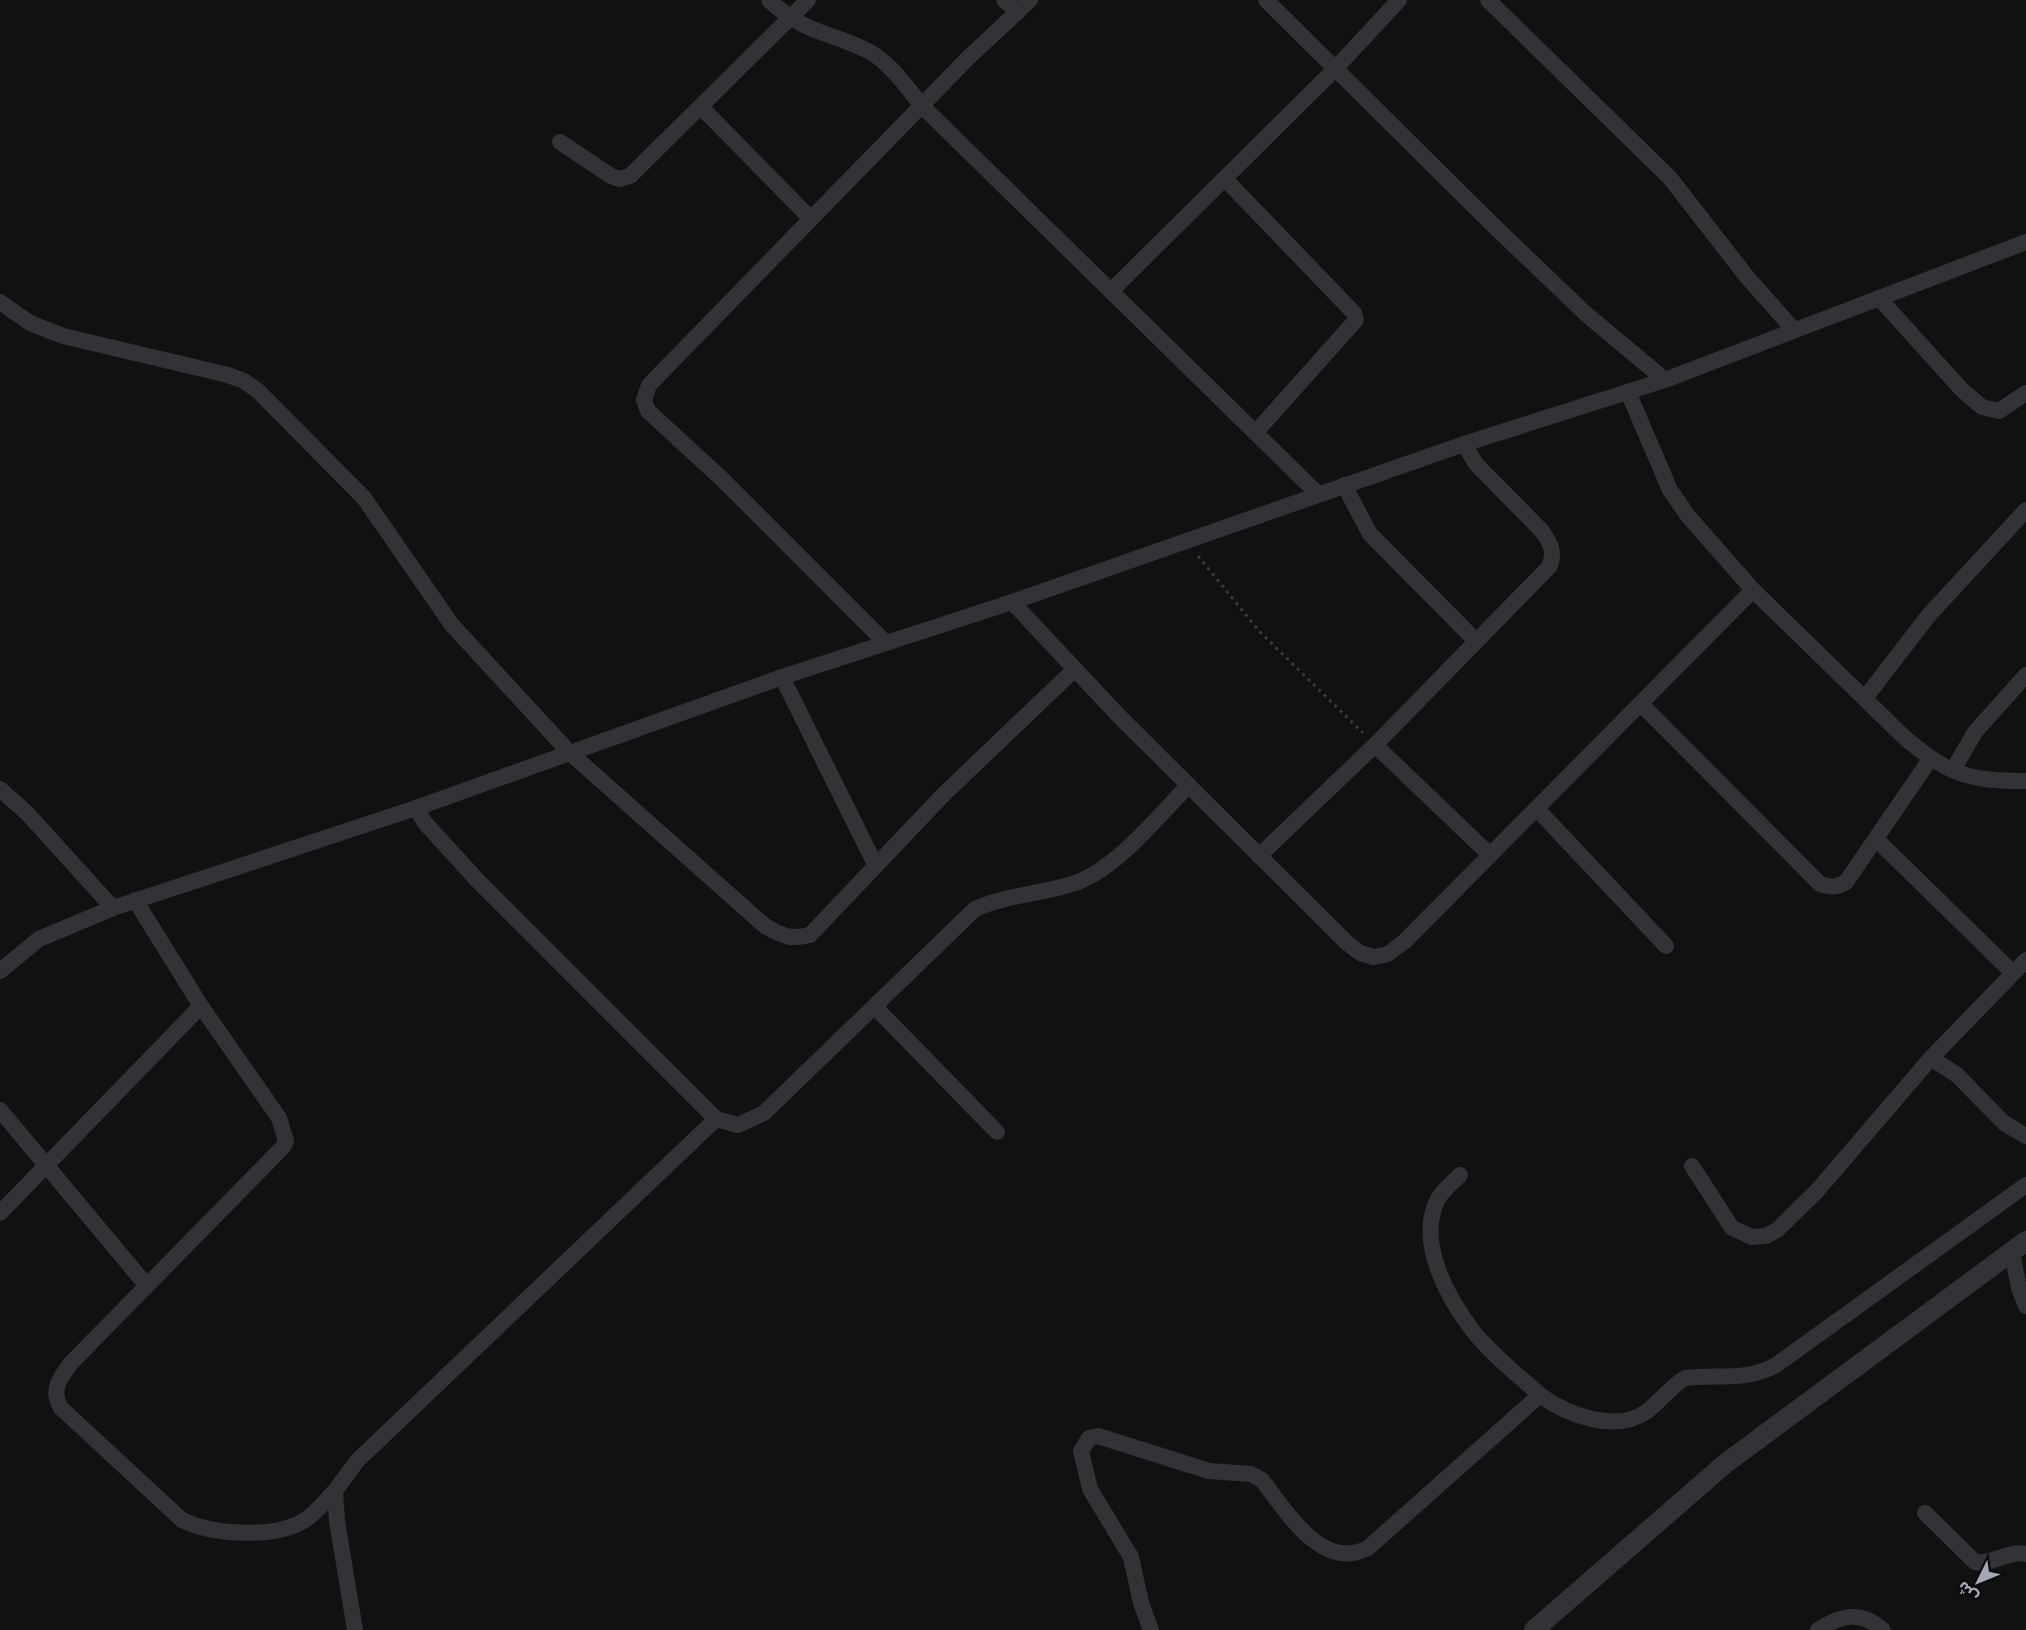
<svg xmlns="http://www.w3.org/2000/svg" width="2026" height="1630" font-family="Helvetica,'Noto Sans Arabic',sans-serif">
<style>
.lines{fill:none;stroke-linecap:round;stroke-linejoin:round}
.path{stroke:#383a3e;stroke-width:3;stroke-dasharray:3 4.5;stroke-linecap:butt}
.minor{stroke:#323337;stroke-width:16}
.tertiary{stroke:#323337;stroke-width:20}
</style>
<rect width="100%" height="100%" fill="#111112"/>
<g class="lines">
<path class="path" d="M1198 556 1259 631 1363 733"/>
<g class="minor">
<path d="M769 0C805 33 822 30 862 48 888 59 905 85 922 106L1318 494"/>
<path d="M1004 0 1018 12"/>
<path d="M1266 0 1495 227 1586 314 1665 380"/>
<path d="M1488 0 1670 178 1747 277 1794 330"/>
<path d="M701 107 811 219"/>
<path d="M560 142 611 176 619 179 630 176 808 0"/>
<path d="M1225 179 1354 313 1356 320 1256 432"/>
<path d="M1111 291 1334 70 1399 0"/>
<path d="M1879 298 1962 390 1982 407 1999 411 2026 393"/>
<path d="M0 302 30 323 63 336 228 375 244 381 258 391 364 498 452 625 569 752 765 926C782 936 791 940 810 935L944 794 1074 670"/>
<path d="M1628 392 1670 490 1688 516 1753 590 1904 737C1948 775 1969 781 2026 781"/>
<path d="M1344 485 1370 534 1476 641"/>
<path d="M1012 602 1119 716 1346 942 1360 953 1374 957 1388 954 1405 941 1753 590"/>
<path d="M886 643 722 479 648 411 644 400 649 385 968 58 1030 0"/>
<path d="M782 677 875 864"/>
<path d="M1865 698 1929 615 2026 510"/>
<path d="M1641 704 1820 884C1830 887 1837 888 1846 882L1931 758"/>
<path d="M1375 745 1490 855"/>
<path d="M1953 770 1975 732 2026 675"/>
<path d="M0 789 27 813 113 908"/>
<path d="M416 808 425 823 479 882 716 1119"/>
<path d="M1537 809 1666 946"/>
<path d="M1877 840 2013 973"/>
<path d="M1259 856 1375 745 1549 567C1556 552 1550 542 1541 530L1476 464 1464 444"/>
<path d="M135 900 201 1006 279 1118 286 1141 283 1147 71 1363C60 1378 50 1390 61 1408L182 1520C213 1535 275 1539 305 1520 316 1513 326 1500 335 1491"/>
<path d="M0 971 39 939 113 908 416 808 782 677 1012 602 1464 444 1665 380 2026 242"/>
<path d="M875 1007 997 1132"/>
<path d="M1931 1058 1957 1075 2004 1123 2026 1136"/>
<path d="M0 1110 147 1286"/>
<path d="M1692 1166 1732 1228 1752 1237 1766 1236 1777 1230 1816 1192 1931 1058 2026 960"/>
<path d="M1460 1175C1453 1182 1443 1190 1438 1199 1416 1241 1447 1297 1473 1331 1492 1355 1518 1375 1540 1395 1567 1415 1615 1433 1646 1412 1660 1402 1670 1387 1685 1378 1720 1373 1742 1383 1776 1365L2026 1185"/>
<path d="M0 1213 201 1006"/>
<path d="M2012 1252 2019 1288 2026 1306"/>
<path d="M1925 1513 1975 1562C1993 1565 2008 1550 2026 1554"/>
<path d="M355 1630 337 1521 335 1491 357 1461 716 1119 738 1125 764 1113 975 909C1008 894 1045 894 1078 882 1119 866 1158 816 1189 785"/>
<path d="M1151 1630 1141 1603 1131 1557 1090 1489 1081 1451 1089 1438 1098 1436 1209 1471 1251 1474 1262 1480C1287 1512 1322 1572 1368 1548L1540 1395"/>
<path d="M1818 1630C1842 1614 1861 1611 1883 1630"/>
</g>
<path class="tertiary" d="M1534 1630 1726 1463 2026 1241"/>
</g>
<g transform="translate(1978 1582) rotate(227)" stroke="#0c0c0d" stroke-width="4.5" paint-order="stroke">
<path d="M0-4.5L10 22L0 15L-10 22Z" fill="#a3a9b2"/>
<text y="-9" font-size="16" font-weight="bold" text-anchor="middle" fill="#a3a9b2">ش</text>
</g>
</svg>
